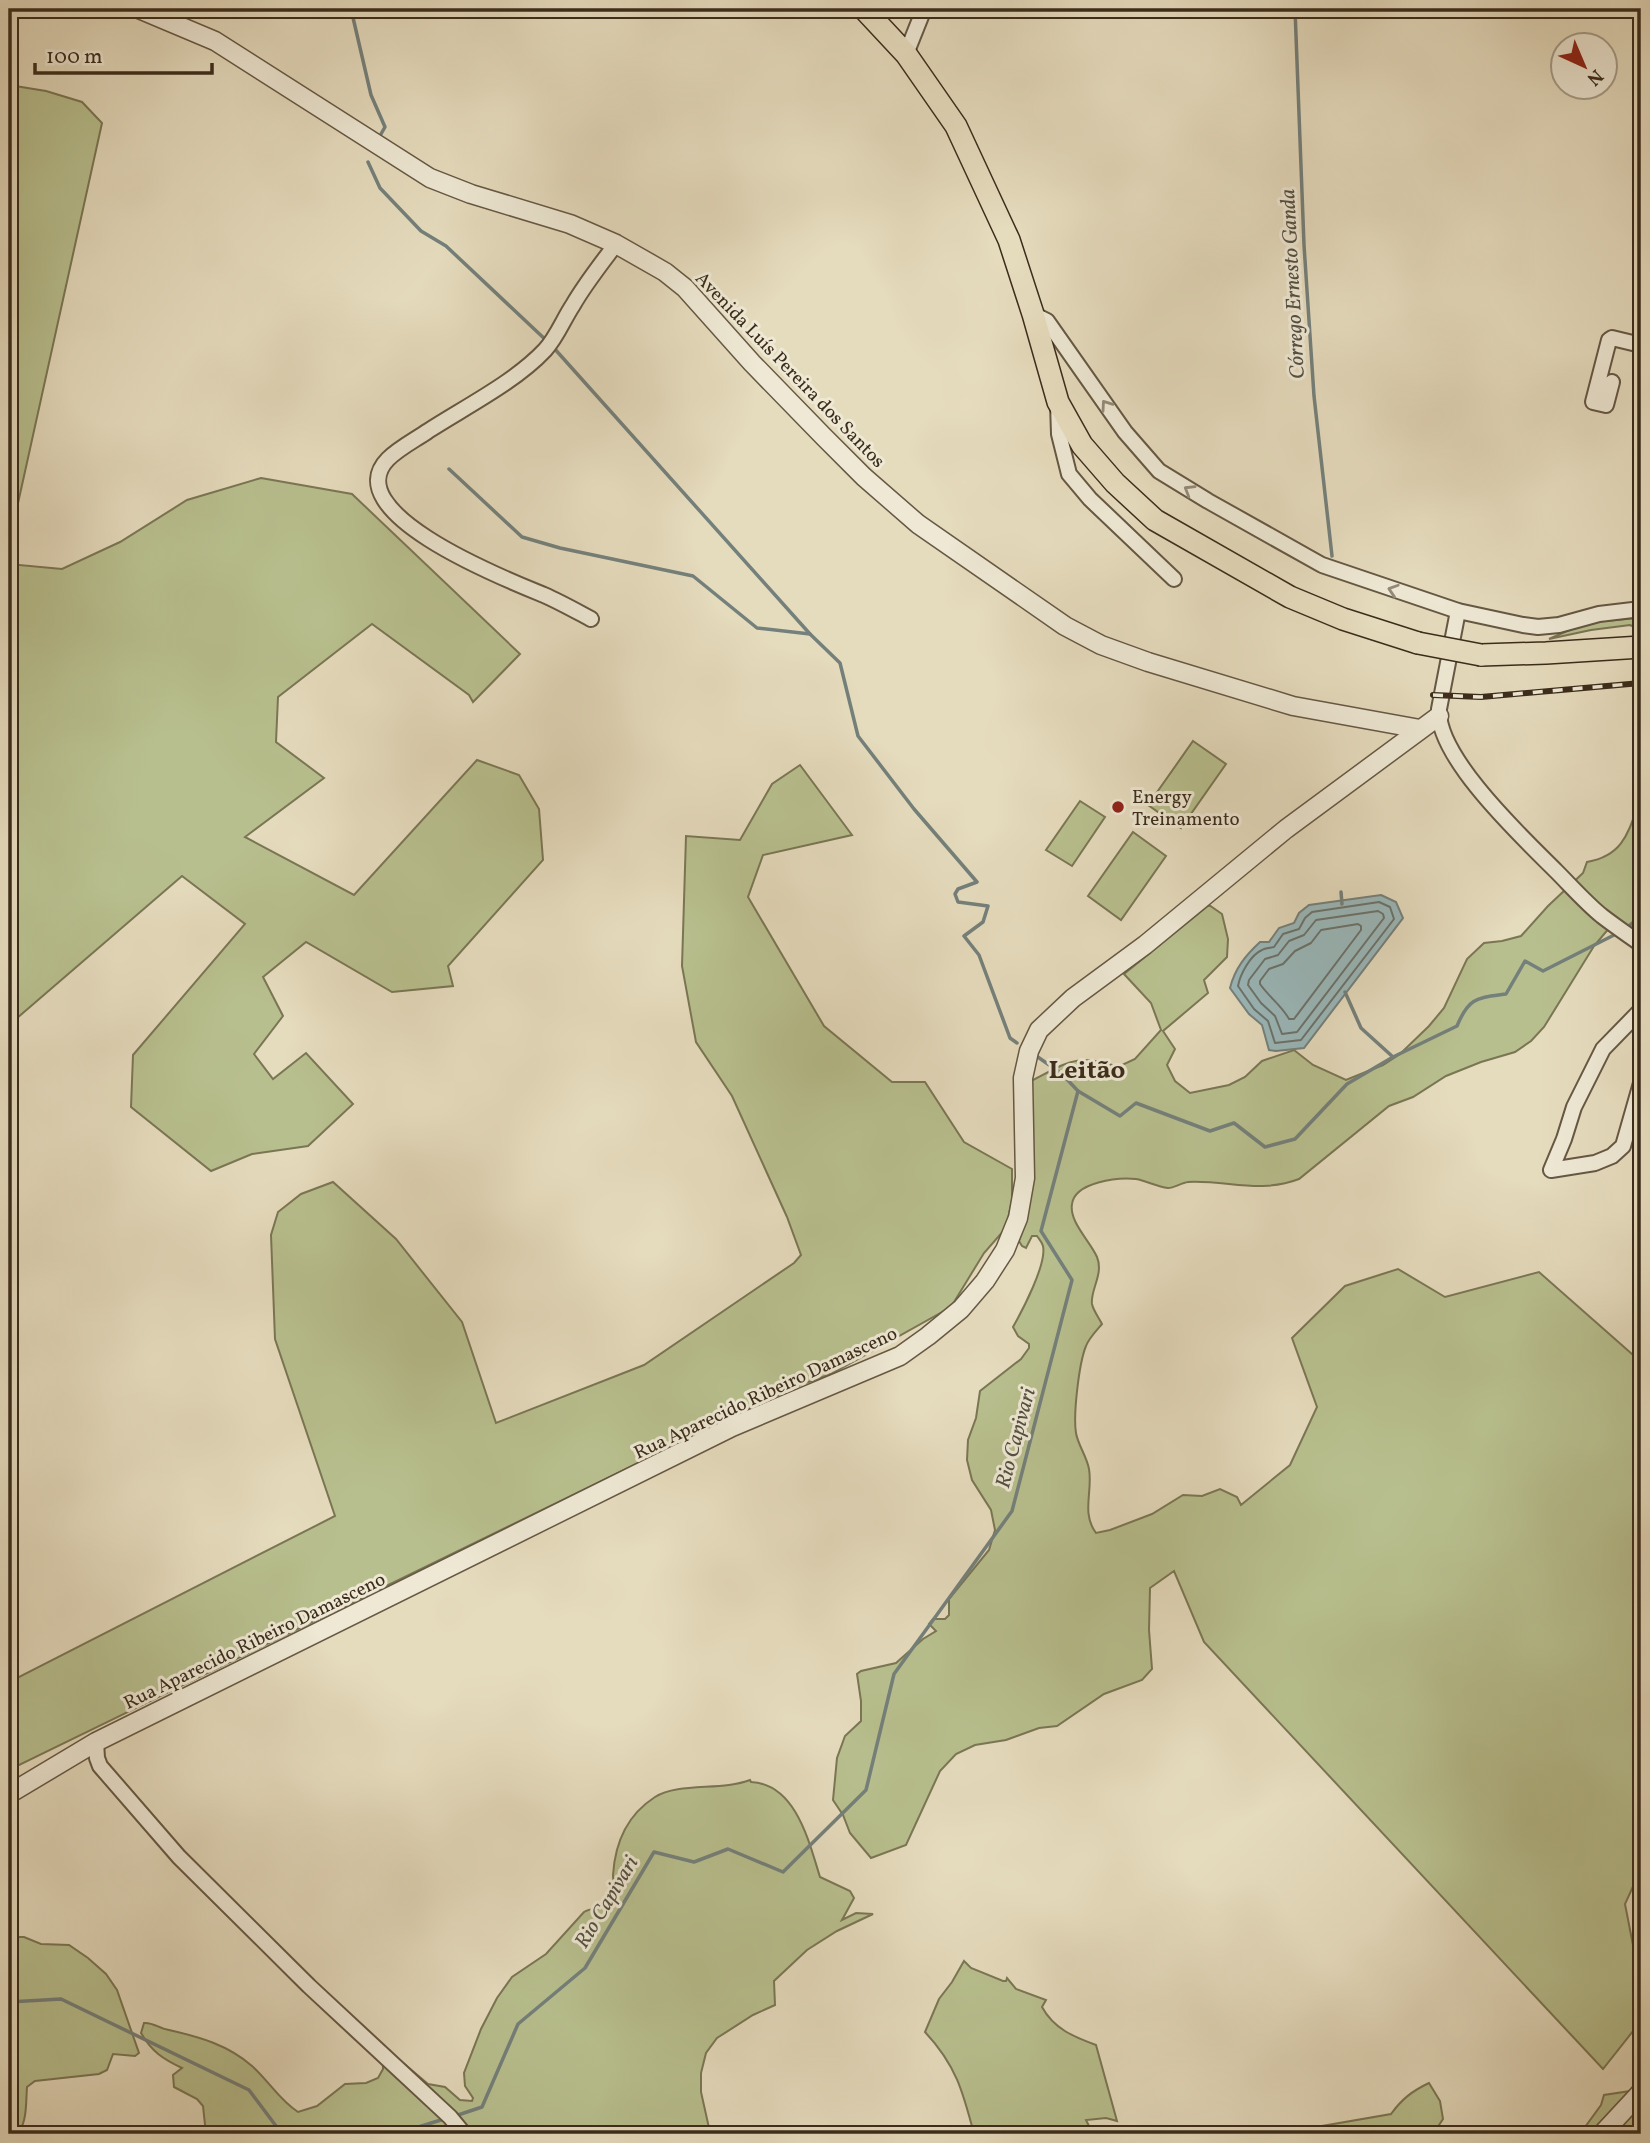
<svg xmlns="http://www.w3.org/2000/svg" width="1650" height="2143" font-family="Vollkorn,serif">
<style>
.green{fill:#b8bf8e;stroke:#7a7654;stroke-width:2}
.water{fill:#9ab8bb;stroke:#74807b;stroke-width:2}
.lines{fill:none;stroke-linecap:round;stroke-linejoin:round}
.shore{stroke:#6a726b;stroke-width:2}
.stream{stroke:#74807b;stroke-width:3.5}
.minor-casing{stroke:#665844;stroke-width:18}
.tertiary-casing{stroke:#665844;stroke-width:21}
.primary-casing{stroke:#3b2c1b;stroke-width:24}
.minor{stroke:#eee8d4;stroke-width:14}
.tertiary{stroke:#eee8d4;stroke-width:18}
.primary{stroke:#e5dbbd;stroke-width:21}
.rail-casing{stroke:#3b2c1b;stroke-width:6}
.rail{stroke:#eee8d4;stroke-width:3.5;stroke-dasharray:10;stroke-linecap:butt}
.primary-bridge-casing{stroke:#3b2c1b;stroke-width:24;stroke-linecap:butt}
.primary-bridge{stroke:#e5dbbd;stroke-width:21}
.oneway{stroke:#948a78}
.poi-dot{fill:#8f2418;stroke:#eee8d4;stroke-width:2.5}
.labels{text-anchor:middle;stroke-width:6;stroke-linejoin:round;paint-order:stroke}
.street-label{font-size:19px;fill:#3b2c1b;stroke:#eee8d4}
.poi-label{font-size:19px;fill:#3b2c1b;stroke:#eee8d4;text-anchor:start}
.water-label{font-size:21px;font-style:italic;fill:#534f43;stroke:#eee8d4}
.district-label{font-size:26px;font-weight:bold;fill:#3b2c1b;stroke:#eee8d4}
</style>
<rect width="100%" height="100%" fill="#e5dbbd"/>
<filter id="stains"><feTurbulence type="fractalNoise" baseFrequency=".00286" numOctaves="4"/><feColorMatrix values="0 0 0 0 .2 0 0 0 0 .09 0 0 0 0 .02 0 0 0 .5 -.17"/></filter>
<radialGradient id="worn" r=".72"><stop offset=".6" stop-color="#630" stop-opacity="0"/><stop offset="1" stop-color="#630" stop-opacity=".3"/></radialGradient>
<g class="green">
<path d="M9 85 46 91 82 102 102 123 9 544Z"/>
<path d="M261 478 352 494 520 654 473 702 469 695 372 624 278 697 276 742 324 778 245 837 354 895 477 760 519 775 539 809 543 860 448 966 453 986 392 992 306 942 263 977 283 1016 254 1054 273 1079 306 1053 353 1104 308 1146 252 1154 211 1171 131 1107 133 1055 245 924 182 876 9 1025V564L62 569 120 542 187 500Z"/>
<path d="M1636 618 1641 619V630L1630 625 1591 630 1549 639 1585 623Z"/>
<path d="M1193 741 1226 764 1181 828 1148 805Z"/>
<path d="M800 765 852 835 763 855 748 897 824 1026 892 1082H925L964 1142 1012 1169V1200L1006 1228 984 1253 951 1307 831 1374 792 1388 9 1770V1682L335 1516 275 1339 271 1235 278 1212 301 1194 333 1182 396 1239 462 1322 496 1423 644 1365 794 1263 801 1255 787 1217 732 1096 696 1042 682 966 686 836 740 840 772 784Z"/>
<path d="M1080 801 1105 817 1072 866 1046 850Z"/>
<path d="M1641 802V937L1610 927 1594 946 1544 1027 1531 1041 1515 1052 1481 1062 1446 1076 1413 1097 1389 1106 1299 1179C1260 1194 1228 1180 1188 1182 1181 1183 1174 1188 1168 1188 1157 1187 1147 1181 1136 1179 1118 1177 1075 1182 1072 1204 1069 1222 1090 1241 1097 1257 1104 1274 1090 1290 1092 1304 1093 1310 1099 1318 1102 1324 1096 1331 1089 1338 1086 1346 1079 1363 1073 1415 1076 1433 1078 1445 1087 1457 1089 1469 1093 1491 1081 1513 1096 1533L1110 1530 1152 1514 1183 1495 1202 1496 1220 1489 1237 1497 1241 1505 1290 1465 1317 1407 1292 1338 1345 1286 1398 1269 1445 1297 1539 1272 1641 1362V1869L1625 1904 1641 1986V2021L1603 2069 1204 1642 1174 1571 1150 1588 1149 1630 1152 1669 1142 1680 1104 1694 1057 1726 1039 1728 1006 1740 975 1745 956 1754 940 1771 906 1845 871 1858 850 1833 843 1815 833 1800 837 1758 845 1736 861 1721V1701L857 1674 861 1671 896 1663 923 1639 936 1631 929 1624 933 1619H945L949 1615V1599L989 1550 995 1530 991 1510 972 1480 967 1460 968 1440 976 1418 980 1391 1021 1359 1029 1348V1344L1018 1336 1013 1327C1022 1311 1047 1264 1043 1246 1042 1242 1039 1239 1037 1236H1032L1026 1248 1022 1246 1019 1241 1032 1188 1029 1082C1067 1063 1076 1052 1118 1067L1135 1059 1161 1030 1151 1003 1124 974 1209 905 1222 914 1228 939 1227 957 1204 980 1208 993 1163 1031 1175 1049 1167 1065 1175 1081 1190 1093 1229 1085 1245 1077 1262 1061 1294 1050 1313 1065 1346 1080 1383 1065 1400 1054 1429 1026 1444 1008 1467 959 1484 943 1502 941 1521 936 1548 906 1583 873 1587 862C1622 856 1628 834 1638 805Z"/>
<path d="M1133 832 1166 856 1121 920 1088 896Z"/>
<path d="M750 1780 751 1782C796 1784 809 1842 820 1877L850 1891 854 1898 842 1920 856 1913 873 1914 837 1931 807 1950 774 1981 775 2005 753 2015 717 2038 706 2053 701 2073V2092L709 2128 712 2134H206L203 2106 197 2099 174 2087 173 2075 182 2068C163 2059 152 2052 141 2033L144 2023C153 2022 160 2029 169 2030 200 2037 228 2045 252 2066 269 2081 279 2100 298 2112L317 2106 345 2084 366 2083 378 2078 383 2069 382 2045 428 2084 445 2087 460 2100 472 2101 473 2098 465 2086 464 2073 481 2029 497 1998 512 1977 546 1954 584 1912C592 1906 601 1912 609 1905 619 1896 613 1887 613 1875 615 1843 627 1815 655 1797 678 1782 722 1791 750 1780Z"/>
<path d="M9 1937H24L41 1944 69 1945 88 1958 106 1974 117 1990 139 2053 135 2056 113 2054 107 2070 99 2074 35 2081 27 2087C26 2099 27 2120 20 2130 17 2133 12 2133 9 2134Z"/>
<path d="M964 1961 971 1968 1003 1981H1006L1007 1978 1016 1989 1046 2000 1042 2007C1054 2029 1074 2037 1096 2045L1117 2121 1106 2118 1086 2120 1093 2134H974C963 2092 956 2065 925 2032L939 1999 952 1982Z"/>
<path d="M1429 2083 1440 2101 1443 2119 1433 2134H1295L1299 2130 1391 2114C1402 2099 1412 2091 1429 2083Z"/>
<path d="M1641 2083V2134H1580L1601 2105 1604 2095 1630 2091Z"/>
</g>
<path class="water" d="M1381 895 1396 902 1403 918 1304 1048 1276 1051 1269 1050 1262 1025 1249 1014 1230 988C1235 968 1246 955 1260 942H1269L1279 928 1294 923 1299 913 1309 905Z"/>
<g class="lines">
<g class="shore">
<path d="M1379 902 1390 907 1394 919 1301 1040 1275 1043 1268 1021 1254 1009 1238 986C1240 975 1250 955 1262 950 1265 948 1270 948 1274 947L1283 934 1299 929 1305 918 1312 912Z"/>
<path d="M1378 911 1383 914 1384 918 1297 1032 1282 1034 1275 1016 1261 1003 1248 985 1249 980 1265 959 1278 955 1289 941 1304 935 1316 920Z"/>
<path d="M1358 924 1361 926V930L1294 1019H1289C1282 1006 1269 997 1260 984V981L1269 969 1283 964 1295 951 1311 943 1321 930Z"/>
</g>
<g class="stream">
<path d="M351 9 371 95 385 127 381 134"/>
<path d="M1295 9 1304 245 1314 396 1332 556"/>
<path d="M368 162 380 188 421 231 446 246 548 342"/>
<path d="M553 347 810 634 840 663 858 736 914 809 977 882 958 889 955 894 958 902 988 906 983 922 964 936 979 955 1010 1038 1017 1043"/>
<path d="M449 469 522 537 560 548 693 576 757 628 810 634"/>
<path d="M1341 892 1342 904"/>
<path d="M1625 929 1641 916"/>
<path d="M1345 992 1361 1028 1393 1057"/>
<path d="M1035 1055 1062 1074 1078 1091"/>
<path d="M9 2002 61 1999 249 2090 282 2134"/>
<path d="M455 2116 482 2107 518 2024 585 1968 654 1852 694 1862 728 1849 783 1872 866 1790 894 1674 1012 1511 1072 1280 1041 1231 1078 1091 1120 1116 1136 1103 1210 1131 1234 1123 1265 1147 1295 1139 1347 1084 1393 1057 1457 1026C1469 997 1477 998 1506 994L1525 961 1543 971 1618 933"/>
<path d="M396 2134 444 2119"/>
</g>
<defs>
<g id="minor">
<path d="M906 54 924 9"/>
<path d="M1033 314 1047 321 1125 432 1159 471 1208 501 1322 565 1458 611 1523 625 1538 627 1559 625 1599 614 1641 609"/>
<path d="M1612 382 1606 405 1593 402 1609 340 1612 338 1641 345"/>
<path d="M1058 404 1059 434 1069 474 1090 499 1174 579"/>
<path d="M1458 611 1439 709C1436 757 1523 838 1556 871 1571 886 1586 903 1602 916 1615 926 1628 935 1641 944"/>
<path d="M591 619C576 611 560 602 544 595 510 581 335 513 388 459 399 448 415 440 428 431 465 407 515 382 545 350 557 337 563 320 573 305 585 284 601 264 616 244"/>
<path d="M1641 1010 1603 1049 1574 1107 1564 1139 1551 1170 1595 1163 1612 1156 1623 1146 1641 1083"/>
<path d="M96 1742 97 1758 100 1766 179 1857 309 1986 450 2117 464 2134"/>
</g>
<g id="tertiary">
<path d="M139 9 215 41 430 178 471 194 570 224 616 244 665 272 685 288 752 363 824 437 864 477 918 524 1065 626 1101 645 1148 662 1293 706 1420 729"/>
<path d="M9 1794 96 1742 732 1427 900 1356 928 1336 961 1309 985 1281 1005 1250 1018 1218 1025 1178 1023 1078 1029 1051 1039 1030 1073 998 1145 945 1286 829 1439 716"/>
<path d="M1602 2134 1641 2092"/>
</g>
<g id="primary">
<path d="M864 9 906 54 956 126 1009 240 1033 314 1058 402 1082 445 1115 483 1155 520 1290 597 1343 619 1418 643"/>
<path d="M1481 655 1546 653 1641 647"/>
</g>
</defs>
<use href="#minor" class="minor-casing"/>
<use href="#tertiary" class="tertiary-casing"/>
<use href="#primary" class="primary-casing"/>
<use href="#minor" class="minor"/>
<use href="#tertiary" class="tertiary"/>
<use href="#primary" class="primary"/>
<defs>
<path id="rail" d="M1433 695 1481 697 1641 683"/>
</defs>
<use href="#rail" class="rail-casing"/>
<use href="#rail" class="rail"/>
<defs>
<path id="primary-bridge" d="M1418 643 1481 655"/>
</defs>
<use href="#primary-bridge" class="primary-bridge-casing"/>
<use href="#primary-bridge" class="primary-bridge"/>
</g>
<defs><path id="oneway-chevron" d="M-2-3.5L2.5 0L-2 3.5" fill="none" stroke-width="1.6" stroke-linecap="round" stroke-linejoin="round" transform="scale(1.75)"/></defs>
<g class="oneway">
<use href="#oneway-chevron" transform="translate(1106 405) rotate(-125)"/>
<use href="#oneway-chevron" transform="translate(1189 490) rotate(-149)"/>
<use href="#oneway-chevron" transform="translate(1393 590) rotate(-162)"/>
</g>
<circle class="poi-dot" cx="1118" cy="807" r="7"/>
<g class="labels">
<g class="street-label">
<text transform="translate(791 369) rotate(46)" y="7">Avenida Luís Pereira dos Santos</text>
<text transform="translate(765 1392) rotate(-25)" y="7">Rua Aparecido Ribeiro Damasceno</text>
<text transform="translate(254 1640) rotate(-26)" y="7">Rua Aparecido Ribeiro Damasceno</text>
</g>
<g class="poi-label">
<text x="1132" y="803">Energy<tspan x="1132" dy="22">Treinamento</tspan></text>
</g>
<g class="water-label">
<text transform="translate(1292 284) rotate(-93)" y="7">Córrego Ernesto Ganda</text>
<text transform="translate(1015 1438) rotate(-75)" y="7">Rio Capivari</text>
<text transform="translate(606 1902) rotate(-59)" y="7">Rio Capivari</text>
</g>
<g class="district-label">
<text x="1087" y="1078">Leitão</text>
</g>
</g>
<rect width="1650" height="2143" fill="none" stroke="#e5dbbd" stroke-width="35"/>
<rect x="10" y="10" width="1629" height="2122" fill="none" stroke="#3b2c1b" stroke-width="3.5"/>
<rect x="18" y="18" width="1615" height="2108" fill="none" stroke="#3b2c1b" stroke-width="2"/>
<g transform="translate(1584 66) rotate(136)"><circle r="33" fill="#eee8d4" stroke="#a69d8a" stroke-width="2"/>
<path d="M0-5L12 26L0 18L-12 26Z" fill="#8f2418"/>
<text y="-10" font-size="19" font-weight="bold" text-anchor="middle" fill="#3b2c1b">N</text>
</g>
<path d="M35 63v10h177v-10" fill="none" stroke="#3b2c1b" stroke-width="3.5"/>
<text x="46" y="63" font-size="21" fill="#3b2c1b" stroke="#eee8d4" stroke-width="5" paint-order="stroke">100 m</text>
<rect width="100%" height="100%" filter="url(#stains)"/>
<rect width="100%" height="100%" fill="url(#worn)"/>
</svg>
